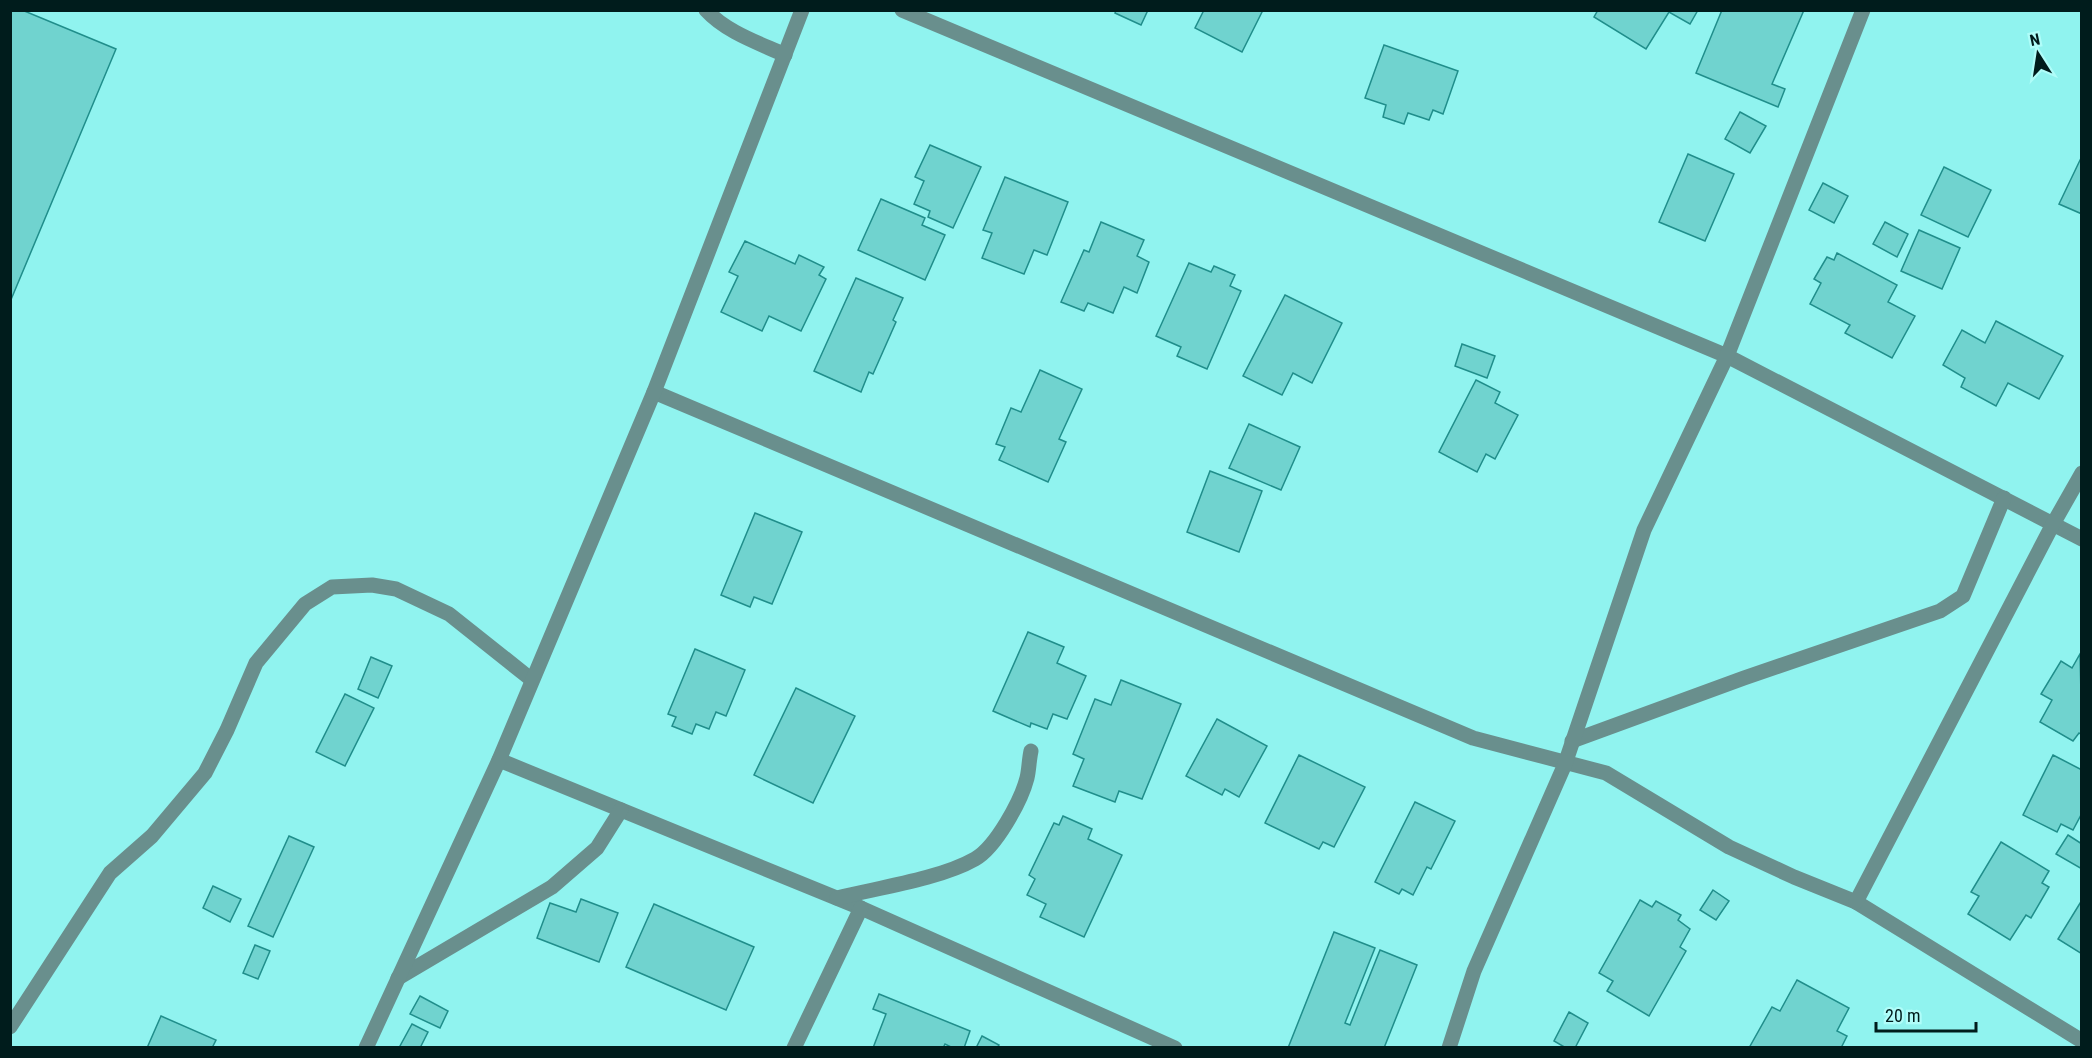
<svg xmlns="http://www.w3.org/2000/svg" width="2092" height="1058" font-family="'Roboto Condensed',sans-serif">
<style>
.building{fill:#70d3cf;stroke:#208e8b;stroke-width:1.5}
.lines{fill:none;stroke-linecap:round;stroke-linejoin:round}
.service{stroke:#698f8d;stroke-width:15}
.minor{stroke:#698f8d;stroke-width:15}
</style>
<rect width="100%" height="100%" fill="#90f3ef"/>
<g class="building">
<path d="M10 10H22L116 49 10 302Z"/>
<path d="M1116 10H1148L1141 25 1115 13Z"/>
<path d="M1204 10H1263L1242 52 1195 28Z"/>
<path d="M1598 10H1698L1690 24 1669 12 1646 49 1594 17Z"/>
<path d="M1722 10H1804L1772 84 1785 89 1778 107 1696 73Z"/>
<path d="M1384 45 1458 71 1443 114 1433 110 1429 120 1408 113 1404 124 1383 117 1386 105 1365 98Z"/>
<path d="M1740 112 1766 126 1750 153 1725 139Z"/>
<path d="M930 145 981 167 953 228 928 217 930 211 914 204 924 181 915 177Z"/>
<path d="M1688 154 1734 174 1705 241 1659 222Z"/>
<path d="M2082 156V214L2059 204Z"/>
<path d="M1944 167 1991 190 1968 237 1921 215Z"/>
<path d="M1005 177 1068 202 1047 255 1034 250 1024 274 982 258 992 233 983 230Z"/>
<path d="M1823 183 1848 196 1834 223 1809 210Z"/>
<path d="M881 199 925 218 922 225 945 235 925 280 858 250Z"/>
<path d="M1101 222 1144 240 1137 256 1149 262 1137 293 1124 287 1113 313 1088 303 1084 311 1061 302 1084 250 1089 252Z"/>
<path d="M1885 222 1908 234 1897 257 1873 244Z"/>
<path d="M1919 230 1960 248 1942 289 1901 271Z"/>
<path d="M745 241 795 264 799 255 824 267 819 275 826 279 801 331 769 316 762 331 721 312 738 276 729 272Z"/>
<path d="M1837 253 1897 285 1888 302 1915 316 1892 358 1845 333 1850 325 1810 304 1821 283 1814 279 1827 257 1834 260Z"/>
<path d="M1189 263 1211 272 1214 266 1235 275 1230 286 1241 291 1207 369 1177 356 1181 347 1156 336Z"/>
<path d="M856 278 903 298 893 320 896 322 873 374 869 372 861 392 814 371Z"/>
<path d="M1285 295 1342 323 1312 383 1293 373 1282 395 1243 376Z"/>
<path d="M1996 321 2063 356 2039 399 2008 383 1996 406 1961 387 1965 378 1943 365 1962 330 1985 343Z"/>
<path d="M1462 344 1495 356 1487 378 1455 366Z"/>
<path d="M1040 370 1082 389 1059 439 1066 442 1048 482 999 460 1005 447 996 444 1011 408 1021 412Z"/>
<path d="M1476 380 1500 392 1495 403 1518 415 1495 459 1486 454 1477 472 1439 452Z"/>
<path d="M1249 424 1300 447 1281 490 1229 468Z"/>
<path d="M1210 471 1262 491 1239 552 1187 532Z"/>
<path d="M755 513 802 532 772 604 754 597 750 607 721 595Z"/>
<path d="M1028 632 1064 647 1057 663 1086 676 1067 719 1053 714 1047 729 1031 723 1030 727 993 711Z"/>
<path d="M695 649 745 670 726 716 716 712 709 729 696 724 692 734 672 726 676 717 668 714Z"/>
<path d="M2080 654 2082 735 2079 733 2073 741 2040 722 2052 700 2041 694 2061 661 2072 668Z"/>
<path d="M371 657 392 666 378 698 358 689Z"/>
<path d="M1121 680 1181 704 1142 799 1119 791 1115 802 1073 786 1084 759 1073 754 1095 699 1111 705Z"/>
<path d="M796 688 855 716 813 803 754 775Z"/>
<path d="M345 694 374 708 345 766 316 752Z"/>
<path d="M1217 719 1267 746 1239 797 1225 789 1222 795 1186 776Z"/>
<path d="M1299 755 1365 787 1334 847 1323 842 1319 849 1265 823Z"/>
<path d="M2053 755 2082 770V813L2073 830 2061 824 2057 832 2023 815Z"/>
<path d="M1415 802 1455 821 1431 869 1427 867 1413 895 1402 889 1399 894 1375 882Z"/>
<path d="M1063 816 1092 829 1088 839 1122 855 1084 937 1040 917 1046 904 1027 895 1035 879 1029 875 1054 823 1059 825Z"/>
<path d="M2068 835 2082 844V869L2056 854Z"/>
<path d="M289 836 314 847 273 937 248 926Z"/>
<path d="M2001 842 2049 871 2042 883 2049 887 2031 918 2026 915 2010 940 1968 914 1979 896 1971 892Z"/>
<path d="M213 886 241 899 230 922 203 908Z"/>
<path d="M1713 890 1729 901 1716 920 1700 910Z"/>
<path d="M581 899 618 913 599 962 537 938 550 903 576 912Z"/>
<path d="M1640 900 1652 907 1656 901 1681 915 1678 920 1690 929 1680 947 1686 951 1649 1016 1607 991 1613 981 1599 973Z"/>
<path d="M2082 900V954L2058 939Z"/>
<path d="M654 904 754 947 726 1010 626 967Z"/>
<path d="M1334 932 1375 948 1345 1023 1350 1025 1380 950 1417 965 1384 1048H1288Z"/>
<path d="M255 945 270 951 258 979 243 973Z"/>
<path d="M1797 980 1849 1008 1837 1031 1847 1036 1841 1048H1749L1772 1007 1780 1011Z"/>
<path d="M879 994 970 1031 964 1048H953L945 1044 943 1048H873L886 1014 873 1009Z"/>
<path d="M420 996 448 1011 440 1028 410 1014Z"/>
<path d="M1569 1012 1588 1023 1575 1048H1566L1554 1041Z"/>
<path d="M161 1016 216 1040 212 1048H147Z"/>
<path d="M412 1024 428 1032 420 1048H403L400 1046Z"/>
<path d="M982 1036 999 1045 997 1048H976Z"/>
</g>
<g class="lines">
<path class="service" d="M10 1027 110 873 152 836 205 773 227 730 256 663 305 604 332 587 372 585 396 589 449 614 532 680"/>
<g class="minor">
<path d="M706 10C726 32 759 43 785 55"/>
<path d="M902 10 1727 356 2082 539"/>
<path d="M654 392 1473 738 1606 773 1729 847 1794 877 1856 902 2082 1041"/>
<path d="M1572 741 1744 678 1940 611 1963 596 2004 498"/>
<path d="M499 760 861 908 1175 1048"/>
<path d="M837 898C877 888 940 879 975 859 996 847 1021 801 1027 778 1029 770 1029 760 1031 751"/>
<path d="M1856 902 2053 524 2082 473"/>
<path d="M398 978 552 887 597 848 621 810"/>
<path d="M366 1048 499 760 654 392 802 10"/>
<path d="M794 1048 861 908"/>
<path d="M1449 1048 1474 971 1565 764 1644 530 1727 356 1863 10"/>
</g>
</g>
<rect width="2092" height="1058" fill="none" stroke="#001c1c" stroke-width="24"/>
<g transform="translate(2038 54) rotate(348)" stroke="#b0fdf9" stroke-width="4.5" paint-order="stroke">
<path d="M0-4.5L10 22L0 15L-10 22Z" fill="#001c1c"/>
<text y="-9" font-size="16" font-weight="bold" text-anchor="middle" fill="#001c1c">N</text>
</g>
<path d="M1876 1022v9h100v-9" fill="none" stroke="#001c1c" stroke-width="3"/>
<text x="1885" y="1022" font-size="18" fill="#001c1c" stroke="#b0fdf9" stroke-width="4.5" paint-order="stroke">20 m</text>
</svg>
